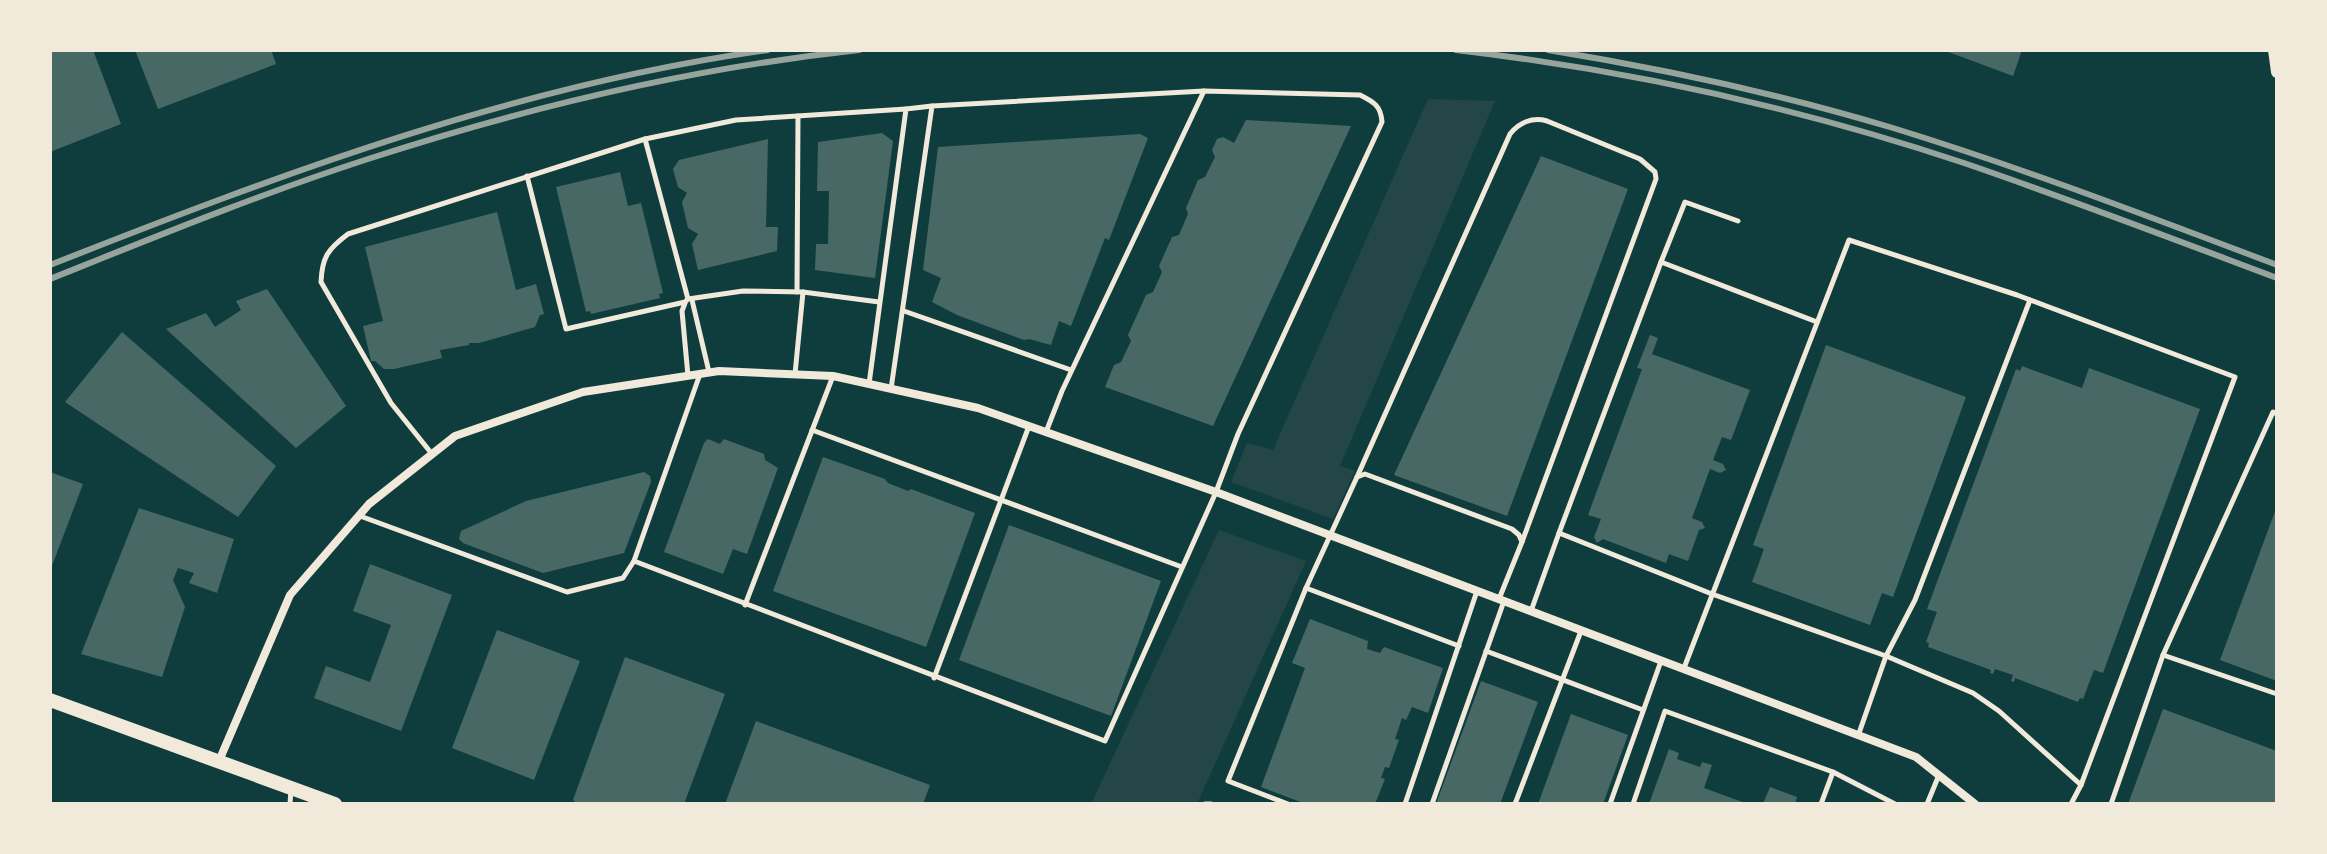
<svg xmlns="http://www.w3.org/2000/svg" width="2327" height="854" font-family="'Titillium Web',sans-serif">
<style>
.green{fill:#244646}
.building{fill:#486865}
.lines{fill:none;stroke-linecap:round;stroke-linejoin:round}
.service{stroke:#f1e9da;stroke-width:5}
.minor{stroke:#f1e9da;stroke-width:8}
.tertiary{stroke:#f1e9da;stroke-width:12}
.secondary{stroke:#f1e9da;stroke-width:14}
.rail{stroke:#97a49c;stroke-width:6}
</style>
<rect width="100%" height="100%" fill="#0f3d3e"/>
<g class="green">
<path d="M1428 99 1495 101 1340 466 1355 471 1333 519 1231 482 1247 443 1273 450Z"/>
<path d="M1219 530 1306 561 1197 804H1091Z"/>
</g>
<g class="building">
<path d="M50 50H93L121 124 50 152Z"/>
<path d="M135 50H271L276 64 158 109Z"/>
<path d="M1943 50H2022L2013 76Z"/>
<path d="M1246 120 1351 126 1213 426 1105 387 1114 365 1121 362 1131 341 1128 335 1146 295 1153 292 1162 272 1159 266 1172 237 1179 235 1188 214 1186 208 1198 180 1205 177 1215 157 1212 150 1217 139 1223 137 1234 143Z"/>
<path d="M882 133 893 141 875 278 815 270 816 244H828L829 191H817L818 142Z"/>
<path d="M1140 134 1148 138 1109 240 1105 238 1071 326 1059 321 1051 345 1029 339 1024 340 957 315 932 302 941 278 923 270 938 147Z"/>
<path d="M768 139 766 227H778L777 251 698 270 692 244 698 234 688 228 682 202 687 193 678 187 673 169 679 160Z"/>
<path d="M1541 156 1628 189 1507 516 1394 475Z"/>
<path d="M620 172 628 206 641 203 663 293 659 294 660 298 591 314 590 311 586 312 556 187Z"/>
<path d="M497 212 516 290 536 284 544 314 540 315 535 327 479 343H469V345L440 350 442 358 394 369H384L375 361H371L363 326 383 321 365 247Z"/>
<path d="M267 289 346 406 296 448 166 329 206 313 215 327 241 310 236 301Z"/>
<path d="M122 332 276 466 238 517 65 402Z"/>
<path d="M1650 335 1658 338 1652 354 1750 390 1731 440 1722 437 1713 460 1723 464 1726 470 1720 473 1710 469 1692 518 1702 522 1705 528 1699 530 1688 561 1669 554 1666 563 1603 539 1597 543 1594 537 1601 519 1588 515 1642 369 1637 368Z"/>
<path d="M1826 345 1966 397 1893 597 1882 593 1870 625 1752 582 1764 549 1753 545Z"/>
<path d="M2022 366 2082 388 2089 368 2200 409 2103 673 2094 670 2083 699 2080 698 2078 702 2015 678 2014 682 2011 681 2013 675 1995 669 1993 674 1990 673 1991 670 1928 647 1929 643 1926 642 1937 612 1927 609 2016 369 2020 371Z"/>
<path d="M708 439 720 444 724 439 764 454 765 460 778 468 747 554 733 549 723 574 664 552 704 443Z"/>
<path d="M823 457 885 479 888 483 908 491 911 489 975 513 926 647 773 591Z"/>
<path d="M50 472 83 484 50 571Z"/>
<path d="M644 472 650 476 651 482 624 553 543 573 463 543 459 539 461 531 526 501Z"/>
<path d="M2277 506V681L2220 660Z"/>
<path d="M139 508 234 539 217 593 189 583 194 573 178 568 173 580 185 607 162 677 81 654Z"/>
<path d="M1009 525 1161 581 1111 716 959 660Z"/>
<path d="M370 564 452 595 401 731 314 698 326 666 370 682 391 625 353 611Z"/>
<path d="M1310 619 1368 641 1367 649 1380 653 1384 647 1443 668 1428 713 1412 707 1406 720 1402 718 1395 739 1399 740 1389 768 1385 767 1381 778 1385 779 1375 804H1306L1261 787 1305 668 1292 663Z"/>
<path d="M497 630 580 661 534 780 452 748Z"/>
<path d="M625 657 725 694 684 804H577L573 800Z"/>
<path d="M1481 681 1538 702 1500 804H1436Z"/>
<path d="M2163 709 2277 751V804H2128Z"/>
<path d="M1571 714 1628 735 1603 804H1538Z"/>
<path d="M756 721 930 785 923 804H725Z"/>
<path d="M1669 749 1679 753 1677 759 1700 767 1702 762 1712 765 1704 788 1748 804H1649Z"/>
<path d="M1770 787 1797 797 1795 804H1763Z"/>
</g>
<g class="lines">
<g class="service">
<path d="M645 139 688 299"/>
<path d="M527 176 566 329 685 302 688 299 743 291 803 292 879 302"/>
<path d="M1661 262 1685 202 1738 221"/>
<path d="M797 292 798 116"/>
<path d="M692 300 709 372"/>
<path d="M685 303 682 311 688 376"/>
<path d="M904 311 1071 370"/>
<path d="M1817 322 1661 262 1559 533 1712 594 1886 656 1973 693 1999 711 2081 785"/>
<path d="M795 374 803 292"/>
<path d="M869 384 906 109 932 106"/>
<path d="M891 389 932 106 1204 91"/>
<path d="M812 430 1182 567"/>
<path d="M432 454 391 403 321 282C322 257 328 249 348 234L645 139 736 120 906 109"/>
<path d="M1357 477 1510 134C1519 122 1533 117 1547 121L1640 159 1655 172 1656 179 1522 542"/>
<path d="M360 516 567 592 623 578 634 561 700 374"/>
<path d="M634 561 1105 741 1216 492 1238 434 1382 122C1381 106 1374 102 1360 95L1204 91 1062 391 1046 432"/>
<path d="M1306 588 1459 646"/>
<path d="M745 605 833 376"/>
<path d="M1531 611 1559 533"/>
<path d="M1486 651 1643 710"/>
<path d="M2163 655 2277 694"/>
<path d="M1684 668 1849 240 2017 295 2235 377 2081 785 2071 804"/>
<path d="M934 678 1029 426"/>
<path d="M1858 736 1886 656 1915 600 2030 300"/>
<path d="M290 804 291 789"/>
<path d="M1205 804H1211"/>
<path d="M1288 804 1228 781 1306 588 1357 477 1365 474 1512 529 1519 535 1522 542 1499 599"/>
<path d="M1405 804 1477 591"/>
<path d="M1432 804 1504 601"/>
<path d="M1515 804 1581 631"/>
<path d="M1610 804 1661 661"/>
<path d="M1633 804 1665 711 1833 772 1895 804"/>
<path d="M1821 804 1833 772"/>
<path d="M1927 804 1939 775"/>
<path d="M2111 804 2163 655 2273 412 2277 414"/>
</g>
<path class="minor" d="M219 761 290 595 369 504 455 436 583 392 719 371 833 376 978 408 1216 492 1916 757 1975 804"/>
<path class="tertiary" d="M2274 50 2277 72"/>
<path class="secondary" d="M50 700 335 804"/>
<g class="rail">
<path d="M1456 50C1628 70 1799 108 1964 163 2069 199 2173 239 2277 278"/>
<path d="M1548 50C1665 69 1780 94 1893 128 2023 168 2150 217 2277 265"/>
<path d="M50 265C283 173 518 85 768 50"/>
<path d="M50 279C155 237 260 194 368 159 528 107 693 68 859 50"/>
</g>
</g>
<rect width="2327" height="854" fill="none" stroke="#f1e9da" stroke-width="104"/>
</svg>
